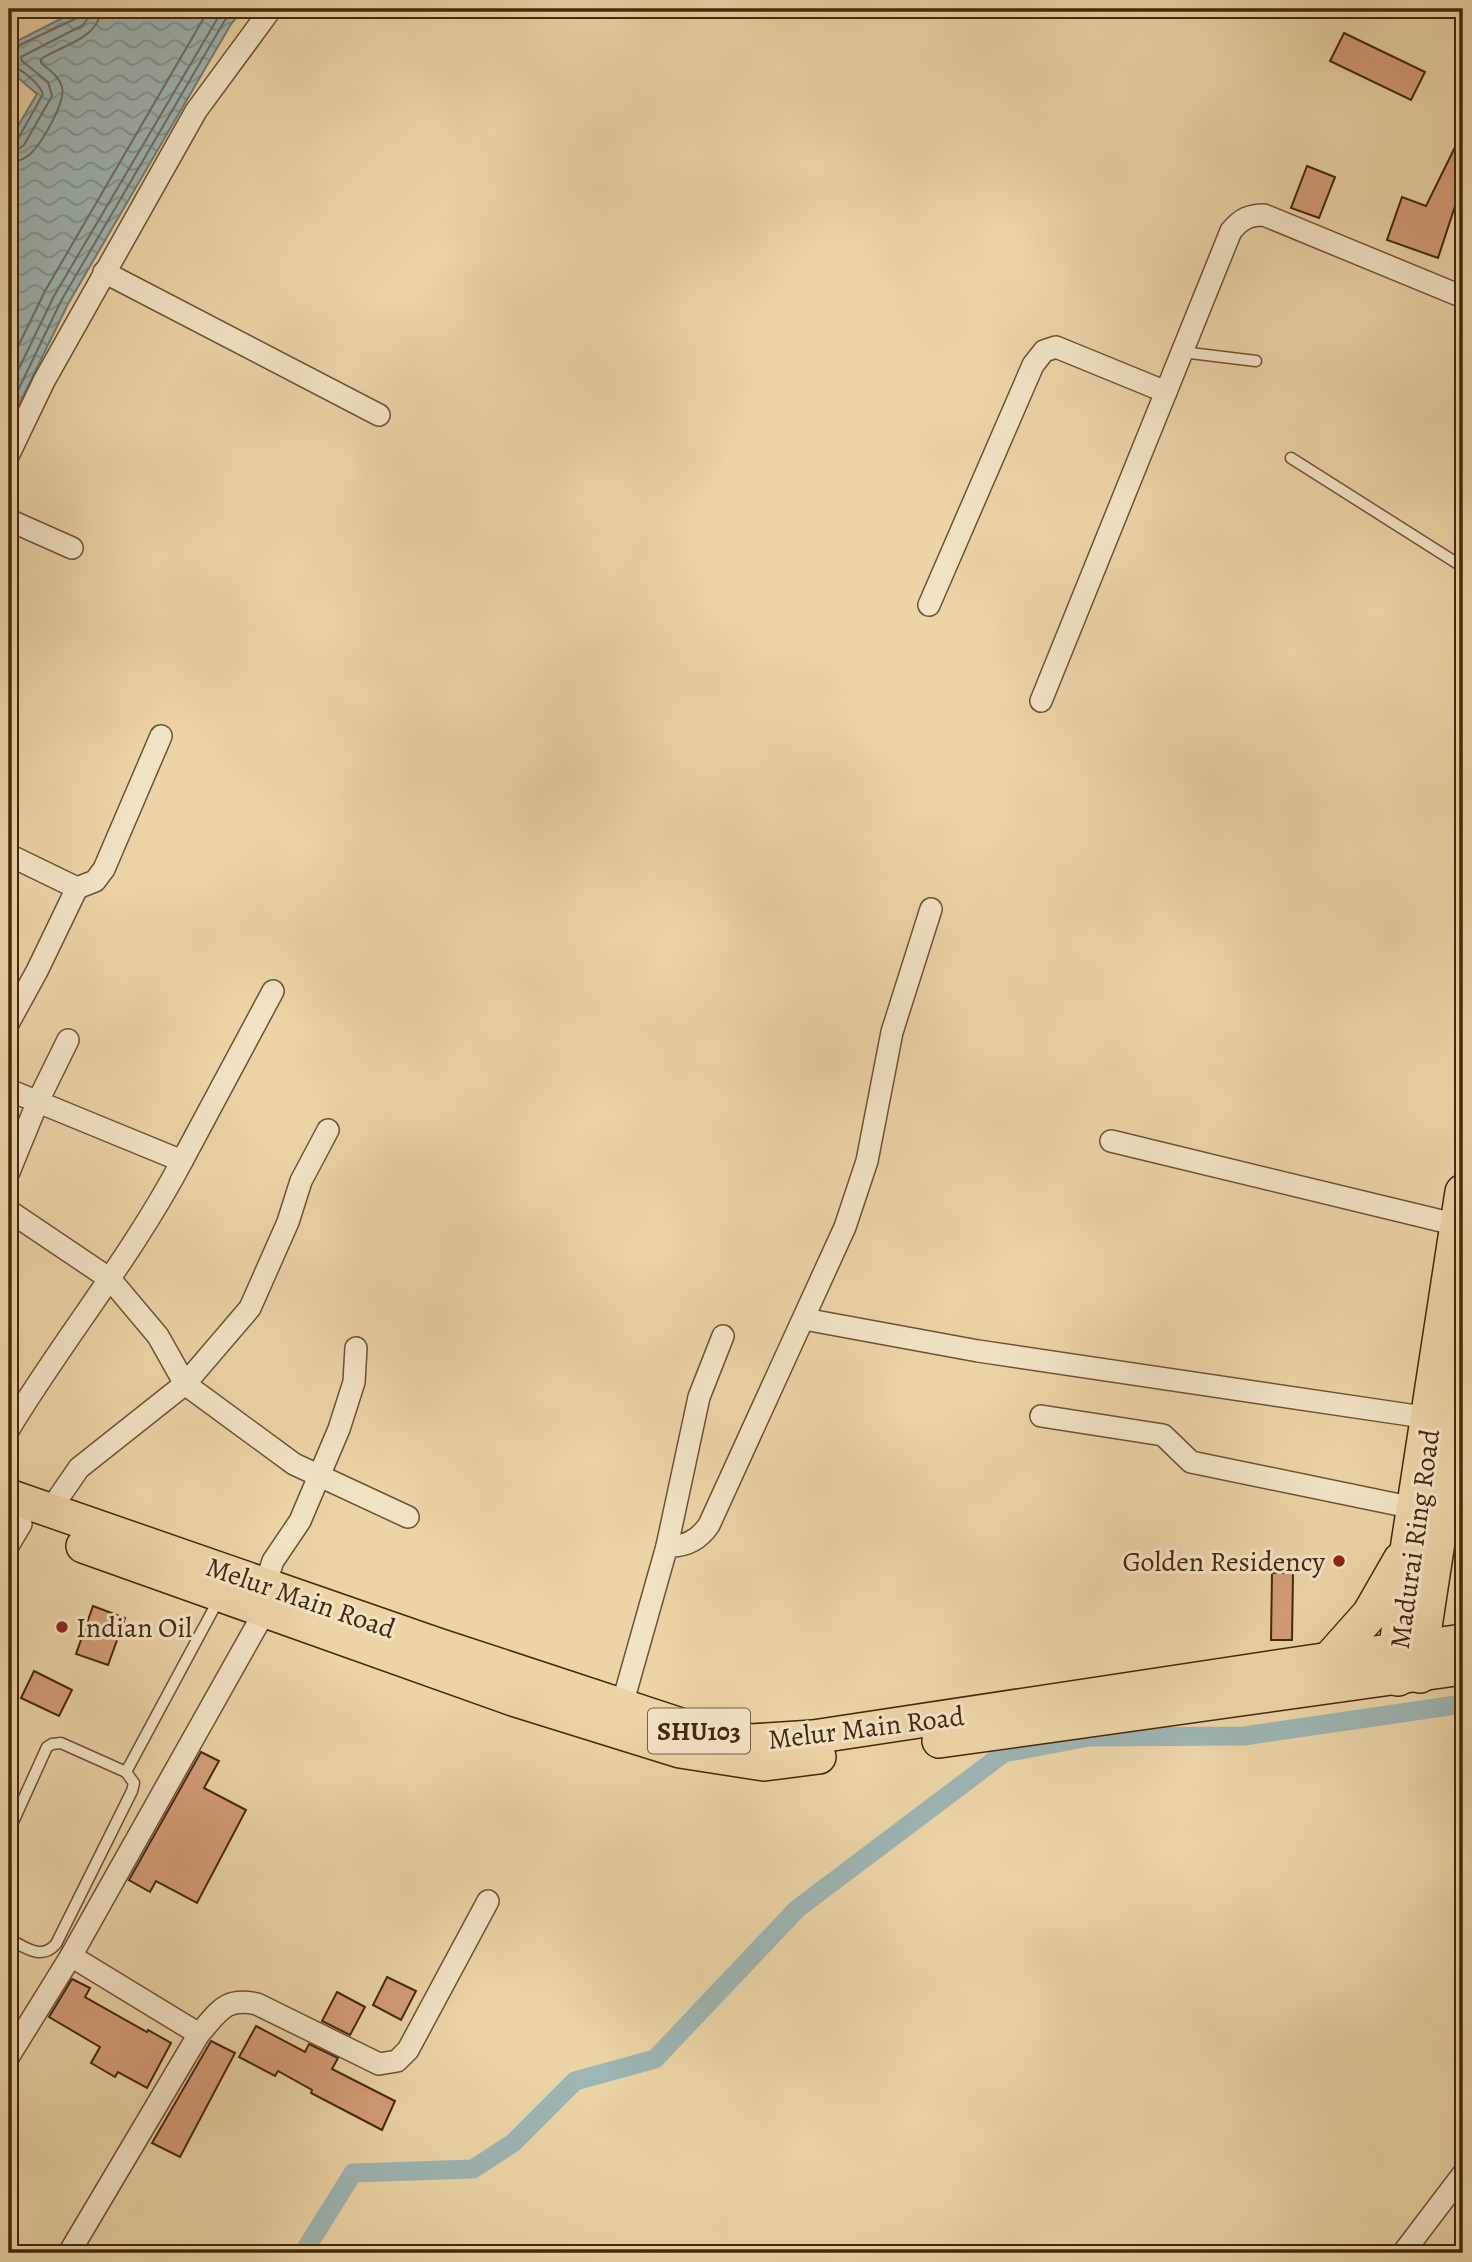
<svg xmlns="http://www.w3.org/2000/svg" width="1472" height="2262" font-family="Alegreya,serif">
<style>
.water{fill:url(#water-waves);stroke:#797d70;stroke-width:2}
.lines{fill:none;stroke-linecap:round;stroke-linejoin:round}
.shore{stroke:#706e60;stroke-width:2}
.canal{stroke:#9db5b3;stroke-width:19}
.building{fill:#d49d77;stroke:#44280c;stroke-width:2}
.service-casing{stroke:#6e5332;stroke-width:13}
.minor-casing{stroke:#6e5332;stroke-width:24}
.primary-casing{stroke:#44280c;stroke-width:36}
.trunk-casing{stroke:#44280c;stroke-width:38}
.service{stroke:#f2e3c5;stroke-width:10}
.minor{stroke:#f2e3c5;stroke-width:21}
.primary{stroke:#ebd4a6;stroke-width:33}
.trunk{stroke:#ebd4a6;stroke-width:35}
.poi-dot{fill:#8f2418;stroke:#f2e3c5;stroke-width:2.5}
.labels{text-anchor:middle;stroke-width:6;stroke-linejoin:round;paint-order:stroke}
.shield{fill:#f2e3c5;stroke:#786044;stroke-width:2}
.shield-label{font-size:26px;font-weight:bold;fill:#44280c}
.street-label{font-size:28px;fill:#44280c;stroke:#f2e3c5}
.poi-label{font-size:28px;fill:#44280c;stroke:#f2e3c5;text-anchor:end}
</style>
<defs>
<pattern id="water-waves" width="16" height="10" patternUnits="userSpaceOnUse" patternTransform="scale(1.75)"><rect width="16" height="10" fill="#9db5b3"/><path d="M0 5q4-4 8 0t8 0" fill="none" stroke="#829390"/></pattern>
</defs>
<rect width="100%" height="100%" fill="#ebd4a6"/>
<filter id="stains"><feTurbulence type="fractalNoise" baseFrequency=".00286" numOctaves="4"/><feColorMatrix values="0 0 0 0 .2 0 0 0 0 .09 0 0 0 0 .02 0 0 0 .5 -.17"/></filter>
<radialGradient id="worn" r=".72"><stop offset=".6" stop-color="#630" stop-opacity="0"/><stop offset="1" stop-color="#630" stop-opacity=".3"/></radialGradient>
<path class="water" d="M80 9H244L231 24 68 304 9 425V141L37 94 9 70V45Z"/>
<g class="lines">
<g class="shore">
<path d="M9 50 77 18 81 9"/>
<path d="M9 65C21 68 39 83 43 94L18 139 9 143"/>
<path d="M9 152 17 150 24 145 52 96 48 82 22 61 21 57 83 25 88 18 90 9"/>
<path d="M9 162C16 162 23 160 29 155 41 145 66 102 62 87 59 76 49 70 41 63V59C62 45 99 39 101 9"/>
<path d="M9 365 45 291 209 9"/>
<path d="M9 389 54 296 223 9"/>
<path d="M9 409 61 301 225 20 234 9"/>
</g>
<path class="canal" d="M303 2253 353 2173 473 2169 513 2143 575 2081 655 2059 797 1909 1004 1753 1089 1737 1244 1736 1463 1704"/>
</g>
<g class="building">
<path d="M1344 33 1425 72 1411 100 1330 61Z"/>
<path d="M1463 131V200L1458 197 1438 258 1387 240 1402 197 1426 206Z"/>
<path d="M1307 166 1335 177 1319 218 1291 208Z"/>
<path d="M1272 1573H1293L1292 1640H1271Z"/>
<path d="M93 1606 125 1618 108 1665 76 1654Z"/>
<path d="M34 1671 72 1690 59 1716 21 1698Z"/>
<path d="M201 1752 219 1761 204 1788 246 1810 197 1903 156 1881 150 1892 129 1880Z"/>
<path d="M387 1977 416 1991 401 2020 373 2005Z"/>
<path d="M72 1979 90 1988 85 1997 147 2032 148 2030 171 2043 147 2088 118 2072 115 2077 91 2063 100 2047 49 2017Z"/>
<path d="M337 1992 365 2007 350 2035 322 2021Z"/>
<path d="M256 2026 305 2052 309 2044 338 2058 332 2069 395 2101 382 2130 311 2093 312 2090 278 2071 275 2076 239 2057Z"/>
<path d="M211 2041 235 2053 180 2157 152 2143Z"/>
</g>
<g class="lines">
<defs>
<g id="service">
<path d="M1182 352 1256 361"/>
<path d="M1291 458 1463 567"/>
<path d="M9 1831 47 1747 52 1744 61 1743 126 1772"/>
<path d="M9 1939C25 1947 41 1961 56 1944L132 1791 134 1783 126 1772 220 1597"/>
</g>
<g id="minor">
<path d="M104 272 379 415"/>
<path d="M9 454 44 381 196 111 271 9"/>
<path d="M9 520 72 548"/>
<path d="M929 605 1033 365 1044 351 1056 347 1166 392"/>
<path d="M1041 701 1231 231C1241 219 1249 215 1264 215L1463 297"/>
<path d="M9 855 77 888 95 881 104 869 161 736"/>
<path d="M9 1022 37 971 77 888"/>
<path d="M9 1090 182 1161 273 991"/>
<path d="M1111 1141 1458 1225"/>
<path d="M9 1172 38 1101 68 1040"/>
<path d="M9 1211 110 1279 158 1336 185 1384 250 1308 288 1222 301 1181 328 1130"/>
<path d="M804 1319 978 1351 1430 1418"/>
<path d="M1041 1416 1163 1435 1191 1462 1414 1508"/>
<path d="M9 1429C64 1338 132 1256 182 1161"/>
<path d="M50 1510 79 1468 185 1384 294 1464 408 1517"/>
<path d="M9 1544 21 1524"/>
<path d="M667 1546 699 1397 723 1336"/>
<path d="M265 1585 273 1561 300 1521 339 1429 354 1382 356 1348"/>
<path d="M622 1705 667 1546C685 1547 698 1541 709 1525L845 1227 867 1161 892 1032 931 909"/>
<path d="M199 2034C219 2012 224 1997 257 2004L379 2064 397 2061 408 2050 488 1901"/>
<path d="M9 2056 71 1956 265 1611"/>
<path d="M69 2253 199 2034 71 1956"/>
<path d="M1403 2253 1463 2174"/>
</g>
<g id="primary">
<path d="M9 1496 438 1645 702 1732 751 1741 813 1737 1330 1659 1463 1641"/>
<path d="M83 1546 516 1700 680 1751 764 1764 819 1757"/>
<path d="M939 1741 1463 1668"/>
</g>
<g id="trunk">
<path d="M1330 1659 1370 1614 1401 1560"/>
<path d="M1420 1675 1421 1646 1463 1373"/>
<path d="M1398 1678 1397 1649 1408 1550 1463 1192"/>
</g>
</defs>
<use href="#service" class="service-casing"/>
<use href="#minor" class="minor-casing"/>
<use href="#primary" class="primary-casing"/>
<use href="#trunk" class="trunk-casing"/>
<use href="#service" class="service"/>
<use href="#minor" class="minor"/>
<use href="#primary" class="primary"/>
<use href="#trunk" class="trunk"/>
</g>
<g class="poi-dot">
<circle cx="1339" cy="1561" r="7"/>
<circle cx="62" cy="1627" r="7"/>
</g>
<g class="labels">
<rect class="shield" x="648" y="1708.5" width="102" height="45" rx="5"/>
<g class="shield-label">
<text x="699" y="1740">SHU103</text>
</g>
<g class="street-label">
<text transform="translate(1414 1539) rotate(-82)" y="10">Madurai Ring Road</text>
<text transform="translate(301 1597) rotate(19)" y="10">Melur Main Road</text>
<text transform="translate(866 1727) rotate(-7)" y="10">Melur Main Road</text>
</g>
<g class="poi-label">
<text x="1325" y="1571">Golden Residency</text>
<text x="76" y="1637" text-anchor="start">Indian Oil</text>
</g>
</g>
<rect width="1472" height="2262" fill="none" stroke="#ebd4a6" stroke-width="35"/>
<rect x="10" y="10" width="1451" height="2241" fill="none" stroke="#44280c" stroke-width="3.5"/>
<rect x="18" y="18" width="1437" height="2227" fill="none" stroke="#44280c" stroke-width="2"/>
<rect width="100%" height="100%" filter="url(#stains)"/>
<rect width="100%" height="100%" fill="url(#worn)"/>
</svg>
